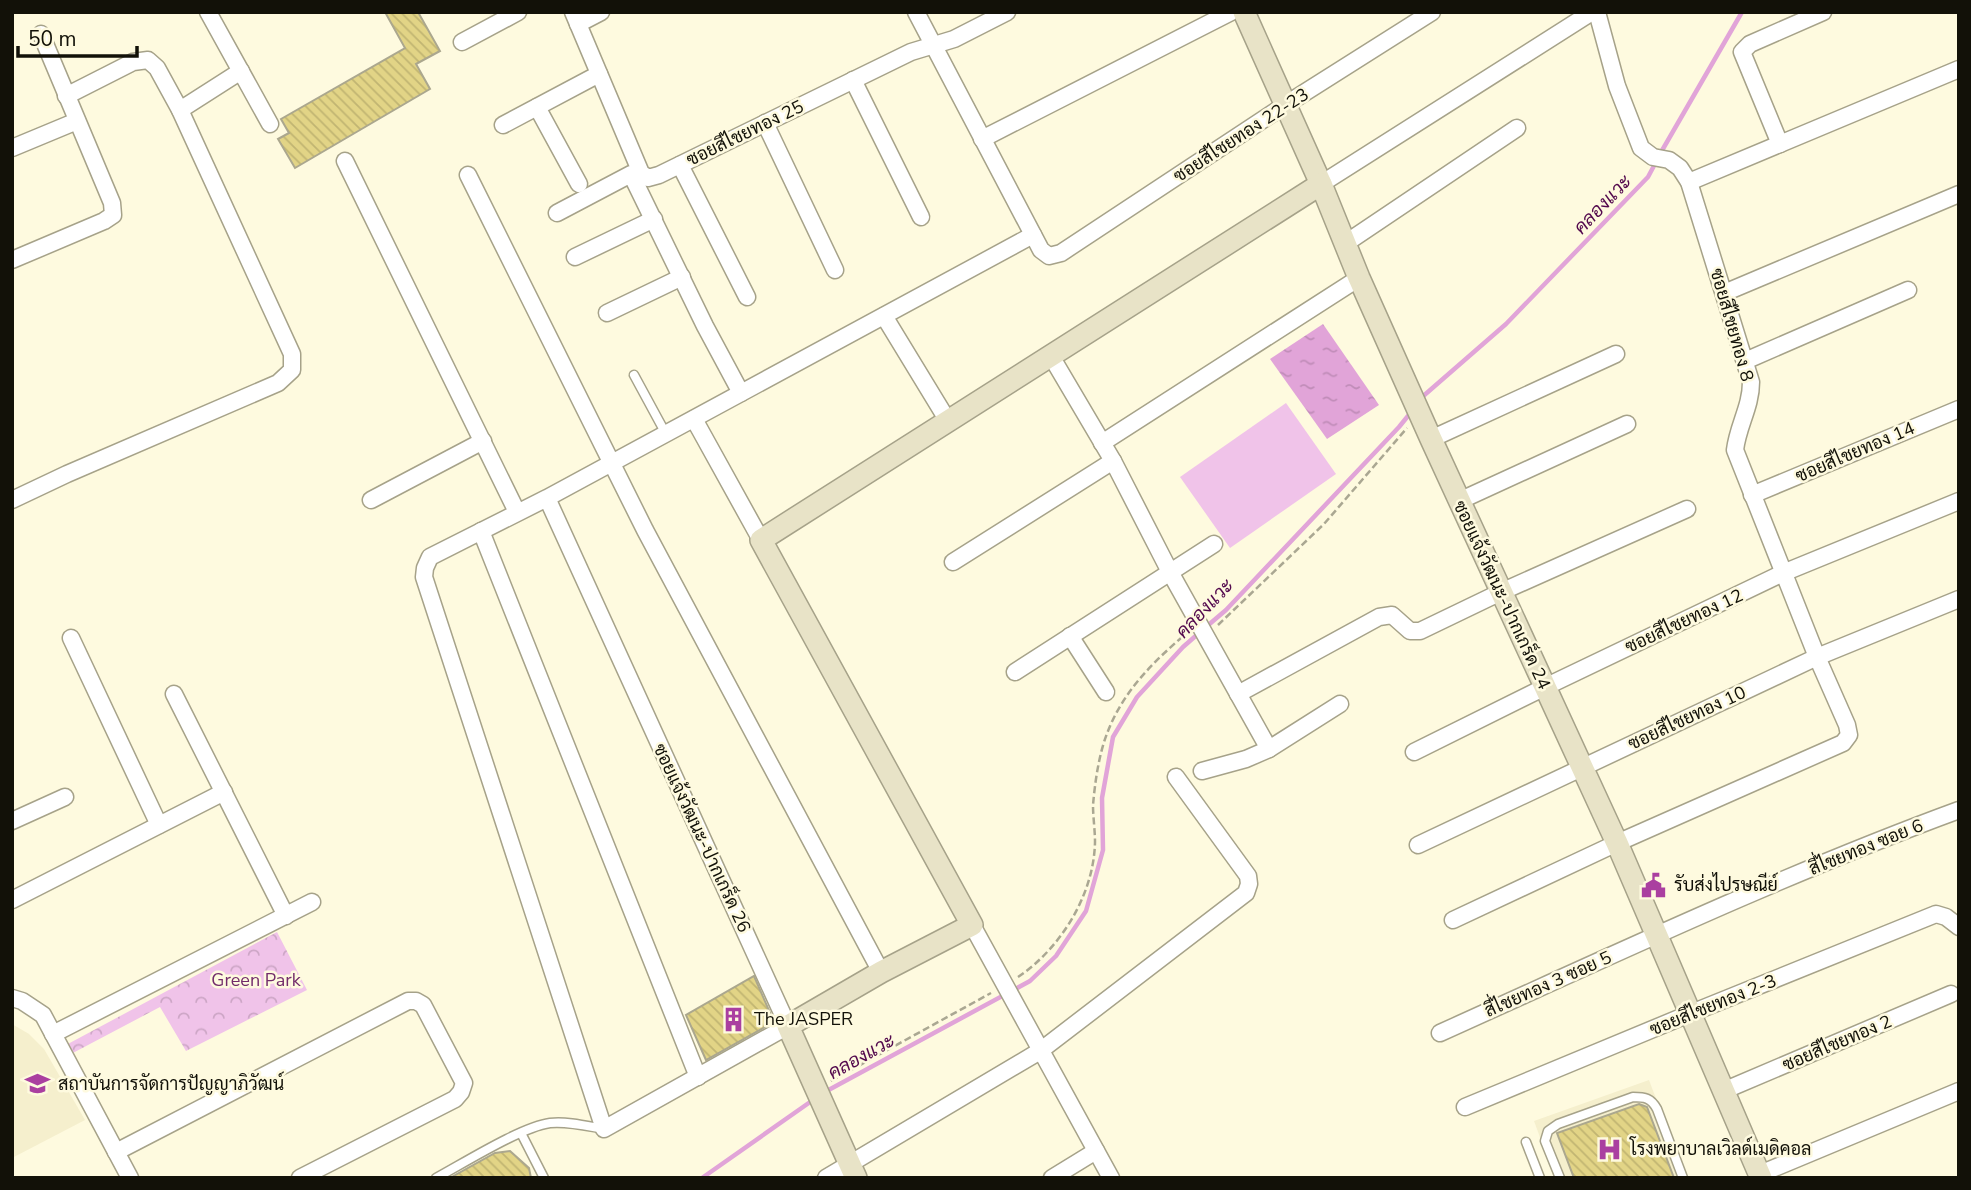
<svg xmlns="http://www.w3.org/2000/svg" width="1971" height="1190" font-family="'Nunito Sans',Sarabun,sans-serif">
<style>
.built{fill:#f5efcd}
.grass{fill:#f0c3e9}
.forest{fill:url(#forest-crowns)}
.water{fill:url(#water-ripples)}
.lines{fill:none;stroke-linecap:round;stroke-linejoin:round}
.stream{stroke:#e1a4d8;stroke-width:4.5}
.building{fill:url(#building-back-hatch);stroke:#aba78e;stroke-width:2}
.lane-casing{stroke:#a6a289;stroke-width:11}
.street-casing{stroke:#a6a289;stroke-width:19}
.secondary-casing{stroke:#a6a289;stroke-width:24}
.path{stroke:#aaa792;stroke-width:2.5;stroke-dasharray:7 3.5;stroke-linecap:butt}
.lane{stroke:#fff;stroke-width:8}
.street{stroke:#fff;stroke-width:16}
.secondary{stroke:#e8e3c7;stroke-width:21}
.labels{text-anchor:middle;stroke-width:5;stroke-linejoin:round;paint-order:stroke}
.street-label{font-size:18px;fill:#121108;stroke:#fefadf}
.poi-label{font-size:18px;fill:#121108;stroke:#fefadf;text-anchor:start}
.park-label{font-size:18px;fill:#722b6b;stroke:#fefadf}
.water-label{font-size:19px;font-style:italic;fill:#53094d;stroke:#fefadf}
</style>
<defs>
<pattern id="forest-crowns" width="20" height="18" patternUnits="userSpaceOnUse" patternTransform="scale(1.75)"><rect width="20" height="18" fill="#f0c3e9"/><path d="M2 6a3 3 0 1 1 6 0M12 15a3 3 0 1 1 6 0" fill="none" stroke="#cda6c6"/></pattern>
<pattern id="water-ripples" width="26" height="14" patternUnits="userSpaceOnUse" patternTransform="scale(1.75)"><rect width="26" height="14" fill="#e1a4d8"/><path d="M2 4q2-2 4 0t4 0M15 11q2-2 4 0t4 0" fill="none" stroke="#c08cb8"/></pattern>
<pattern id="building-back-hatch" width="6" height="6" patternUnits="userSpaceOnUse" patternTransform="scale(1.75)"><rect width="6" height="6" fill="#e2d486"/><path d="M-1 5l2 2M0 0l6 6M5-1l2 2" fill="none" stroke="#c1b572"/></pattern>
</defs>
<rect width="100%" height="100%" fill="#fefadf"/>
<g class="built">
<path d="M12 1024 29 1034 44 1049 85 1120 12 1158Z"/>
<path d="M1649 1080 1686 1178H1555L1534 1121Z"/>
</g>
<path class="grass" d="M1286 403 1336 474 1230 548 1180 477Z"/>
<path class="forest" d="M277 932 307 990 186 1051 160 1007 71 1054 66 1045Z"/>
<path class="water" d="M1323 324 1379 405 1327 439 1270 359Z"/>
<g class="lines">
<g class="stream">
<path d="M1660 154 1742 12"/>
<path d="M1421 398 1506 324 1648 177 1656 162"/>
<path d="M1206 627 1226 610 1399 427 1412 411"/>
<path d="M823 1093 1030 981 1056 956 1086 911 1103 850 1102 798 1113 737 1137 697 1183 647 1199 633"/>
<path d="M702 1178 813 1100"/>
</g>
</g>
<g class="building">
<path d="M385 12H418L440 51 416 64 430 89 295 168 278 139 289 133 281 119 405 48Z"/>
<path d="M754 976 774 1022 706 1060 686 1015Z"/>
<path d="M1639 1104 1647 1107 1674 1178H1574L1557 1133Z"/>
<path d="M510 1151 529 1168 531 1178H450L495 1153Z"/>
</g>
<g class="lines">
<defs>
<g id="lane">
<path d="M634 375 666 434"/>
<path d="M521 1133 544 1178"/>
<path d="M1526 1142 1540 1178"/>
<path d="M436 1178C464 1163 521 1127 550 1123 567 1121 587 1126 604 1129"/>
<path d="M1560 1178 1545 1141 1548 1131 1558 1124 1633 1097C1645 1097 1651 1098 1657 1109L1683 1178"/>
</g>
<g id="street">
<path d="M208 12 270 124"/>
<path d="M573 12 641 173 648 178 659 175 911 52 954 39 1007 12"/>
<path d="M916 12 1041 250 1049 256 1061 253 1285 105 1432 12"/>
<path d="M578 24 601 12"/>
<path d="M462 42 518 12"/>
<path d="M853 80 921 217"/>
<path d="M537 107 579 184"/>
<path d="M180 110 241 71"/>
<path d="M765 123 835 270"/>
<path d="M503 125 599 74"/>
<path d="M982 139 1231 12"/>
<path d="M1780 144 1742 52 1750 44 1823 12"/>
<path d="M12 148 77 121"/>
<path d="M345 161 517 512"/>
<path d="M680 165 747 297"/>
<path d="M468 175 645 530 881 972"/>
<path d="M1689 182 1959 69"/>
<path d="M1321 184 1592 12"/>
<path d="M557 213 631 174 705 326 741 393"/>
<path d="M1346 243 1517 128"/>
<path d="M575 257 654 219"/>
<path d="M12 260 104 221 113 215 112 203 41 34"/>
<path d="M1724 293 1959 194"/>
<path d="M607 313 682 277"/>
<path d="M884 316 948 421"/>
<path d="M1051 356 1113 461 1170 572 1269 749"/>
<path d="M1745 361 1908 290"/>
<path d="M694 419 761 540"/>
<path d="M1431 439 1616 354"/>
<path d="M1102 443 1359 278"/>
<path d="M1752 495 1959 409"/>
<path d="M547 498 788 1026 604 1129 424 577 425 568 430 557 547 498 1033 235"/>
<path d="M12 500 67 474 278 383 292 370V354L180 110 157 68 148 60 133 62 66 96"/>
<path d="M371 500 483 441"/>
<path d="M1459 501 1627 424"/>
<path d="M481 531 698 1077"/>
<path d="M953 562 1113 461"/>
<path d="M1070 636 1106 692"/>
<path d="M71 638 159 825"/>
<path d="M1015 672 1214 544"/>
<path d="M174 694 286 916"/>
<path d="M1238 694 1379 617 1392 615 1410 631H1420L1501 592 1687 509"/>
<path d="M1414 752 1545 687 1783 573 1959 501"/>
<path d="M1202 771 1246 759 1269 749 1340 704"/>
<path d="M12 821 65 797"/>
<path d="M1418 845 1817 657 1959 599"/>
<path d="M12 900 224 792"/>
<path d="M1453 920 1617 843 1843 743 1849 735 1847 725 1817 657 1735 450C1738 425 1751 407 1751 382L1689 182 1680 168 1669 160 1653 157 1641 148 1617 86 1597 12"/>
<path d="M972 925 1111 1178"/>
<path d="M12 998 22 1001 43 1015 130 1178"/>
<path d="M1440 1033C1611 956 1782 875 1959 810"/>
<path d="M53 1034 312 902"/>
<path d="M1723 1091 1951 994"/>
<path d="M1465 1107 1689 1014 1936 914 1946 917 1959 927"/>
<path d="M116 1152 408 1001H416L423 1005 464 1083 461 1092 455 1099 300 1178"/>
<path d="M1760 1174 1959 1091"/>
<path d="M826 1178 1040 1051 1246 893 1249 884 1248 876 1176 777"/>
<path d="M1052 1178 1096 1151"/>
</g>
<g id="secondary">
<path d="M1244 12 1321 184 1359 278 1431 439 1617 843 1761 1178"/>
<path d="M856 1178 788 1026 881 972 972 925 761 540 1321 184"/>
</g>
</defs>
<use href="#lane" class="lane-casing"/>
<use href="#street" class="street-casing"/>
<use href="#secondary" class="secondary-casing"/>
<g class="path">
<path d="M1218 625 1324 524 1407 428"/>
<path d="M1018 977C1060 949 1094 895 1095 842 1095 830 1093 817 1093 805 1095 782 1099 753 1108 731 1124 690 1155 660 1188 632"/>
<path d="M831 1081 991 993"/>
</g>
<use href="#lane" class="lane"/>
<use href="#street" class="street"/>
<use href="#secondary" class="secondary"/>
</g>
<defs>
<symbol id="civic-bare" viewBox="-9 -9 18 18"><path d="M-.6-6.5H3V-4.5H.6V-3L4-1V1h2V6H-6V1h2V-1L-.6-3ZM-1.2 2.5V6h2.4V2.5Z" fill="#aa3fa0" stroke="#fefadf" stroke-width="2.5" paint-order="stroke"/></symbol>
<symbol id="building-bare" viewBox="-9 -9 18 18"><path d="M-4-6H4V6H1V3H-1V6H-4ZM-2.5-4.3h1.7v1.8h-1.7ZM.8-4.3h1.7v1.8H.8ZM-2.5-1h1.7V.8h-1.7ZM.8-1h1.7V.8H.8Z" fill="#aa3fa0" stroke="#fefadf" stroke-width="2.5" paint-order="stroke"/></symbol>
<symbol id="university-bare" viewBox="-9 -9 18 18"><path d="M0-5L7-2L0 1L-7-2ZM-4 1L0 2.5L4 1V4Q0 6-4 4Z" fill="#aa3fa0" stroke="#fefadf" stroke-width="2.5" paint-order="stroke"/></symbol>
<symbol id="hospital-bare" viewBox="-9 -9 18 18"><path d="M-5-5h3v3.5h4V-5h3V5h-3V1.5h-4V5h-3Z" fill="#aa3fa0" stroke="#fefadf" stroke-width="2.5" paint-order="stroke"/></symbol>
</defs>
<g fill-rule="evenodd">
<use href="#civic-bare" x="1636" y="868" width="35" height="35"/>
<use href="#building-bare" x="716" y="1002" width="35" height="35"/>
<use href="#university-bare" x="20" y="1066" width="35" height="35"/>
<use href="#hospital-bare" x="1592" y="1132" width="35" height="35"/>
</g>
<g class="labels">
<g class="street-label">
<text transform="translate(745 133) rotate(-26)" y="6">ซอยสีไชยทอง 25</text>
<text transform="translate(1241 135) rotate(-33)" y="6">ซอยสีไชยทอง 22-23</text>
<text transform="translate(1732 325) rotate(74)" y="6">ซอยสีไชยทอง 8</text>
<text transform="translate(1855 452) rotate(-23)" y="6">ซอยสีไชยทอง 14</text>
<text transform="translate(1502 595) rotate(65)" y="6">ซอยแจ้งวัฒนะ-ปากเกร็ด 24</text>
<text transform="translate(1684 621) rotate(-25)" y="6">ซอยสีไชยทอง 12</text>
<text transform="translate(1687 718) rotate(-25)" y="6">ซอยสีไชยทอง 10</text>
<text transform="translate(702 838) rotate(65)" y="6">ซอยแจ้งวัฒนะ-ปากเกร็ด 26</text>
<text transform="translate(1866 847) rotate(-22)" y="6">สี่ไชยทอง ซอย 6</text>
<text transform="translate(1548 984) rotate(-24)" y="6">สี่ไชยทอง 3 ซอย 5</text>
<text transform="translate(1713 1005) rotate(-22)" y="6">ซอยสีไชยทอง 2-3</text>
<text transform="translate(1837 1043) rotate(-23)" y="6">ซอยสีไชยทอง 2</text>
</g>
<g class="poi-label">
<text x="1674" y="891">รับส่งไปรษณีย์</text>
<text x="754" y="1025">The JASPER</text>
<text x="58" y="1090">สถาบันการจัดการปัญญาภิวัฒน์</text>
<text x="1630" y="1155">โรงพยาบาลเวิลด์เมดิคอล</text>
</g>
<g class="park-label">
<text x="256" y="986">Green Park</text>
</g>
<g class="water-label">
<text transform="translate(1602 204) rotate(-46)" y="7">คลองแวะ</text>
<text transform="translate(1204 608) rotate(-46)" y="7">คลองแวะ</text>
<text transform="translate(861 1056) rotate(-29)" y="7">คลองแวะ</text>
</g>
</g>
<rect width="1971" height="1190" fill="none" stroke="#121108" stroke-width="28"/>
<path d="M18 46v10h119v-10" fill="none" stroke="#121108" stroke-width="3.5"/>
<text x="28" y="46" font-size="21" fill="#121108" stroke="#fefadf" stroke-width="5" paint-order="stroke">50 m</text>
</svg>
